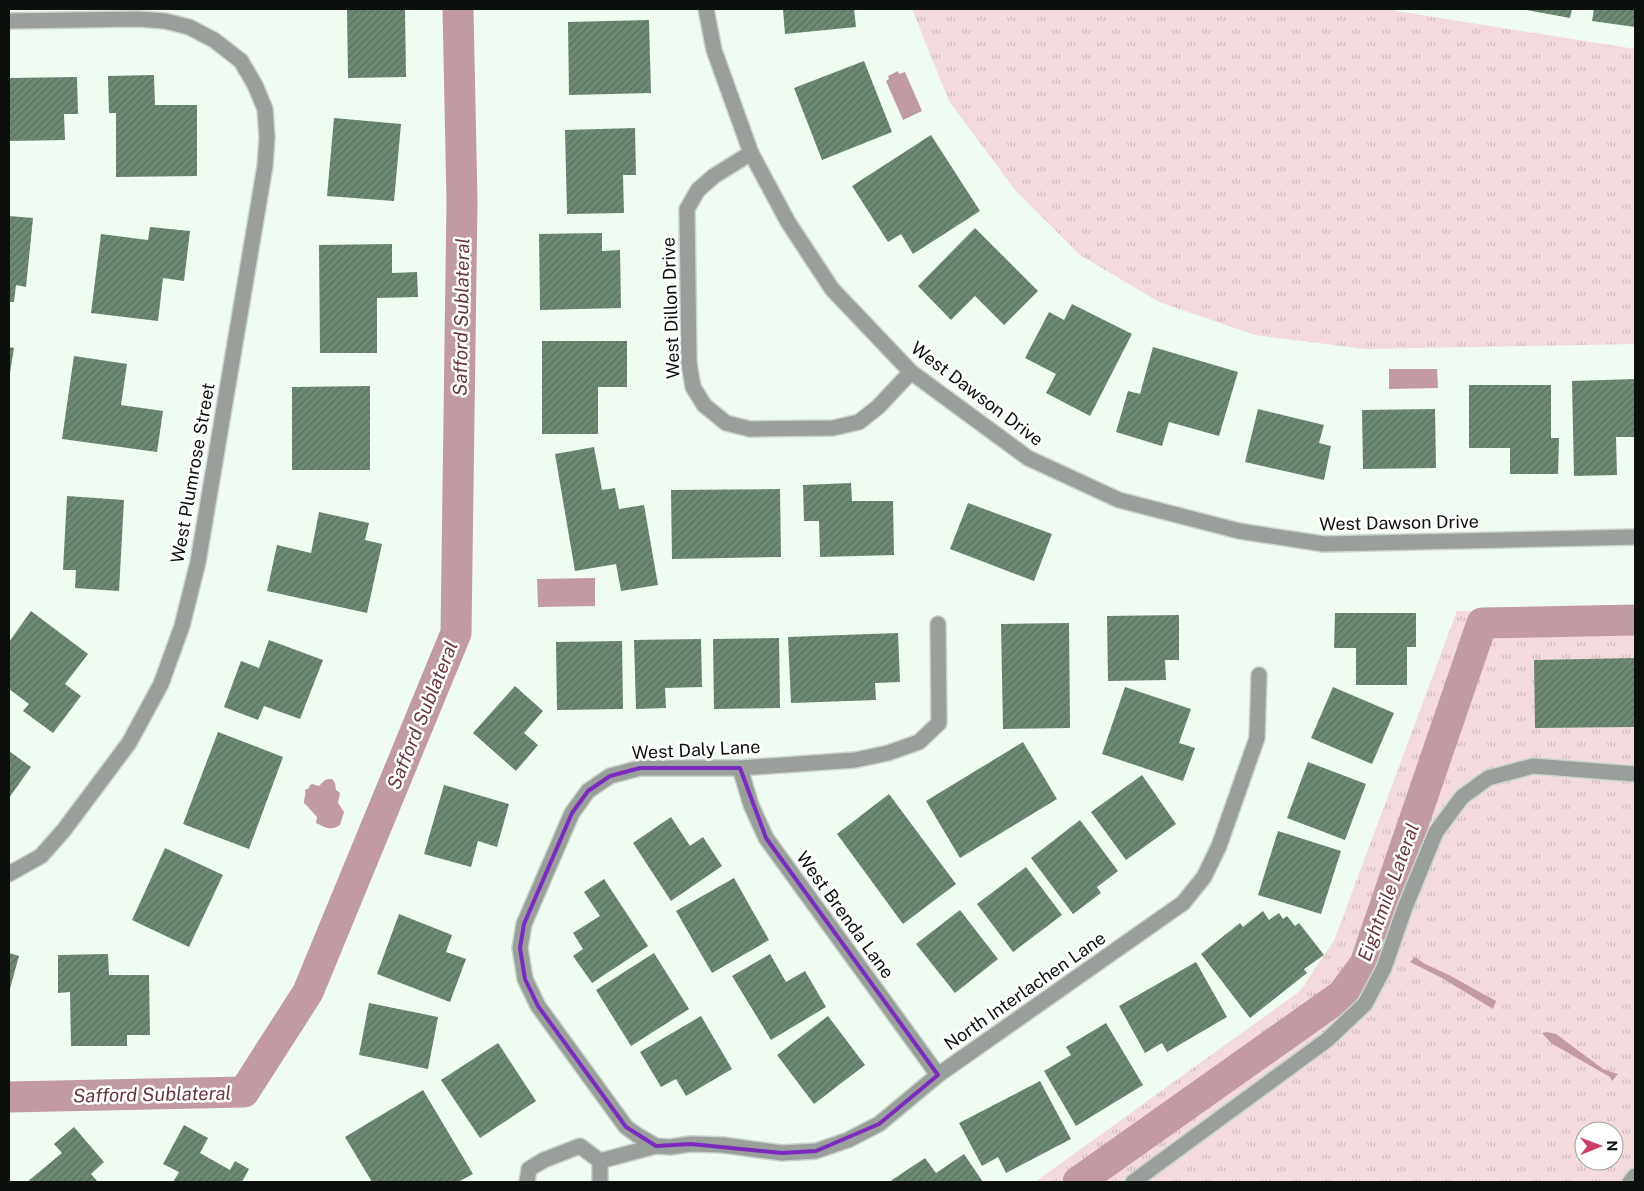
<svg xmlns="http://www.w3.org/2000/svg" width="1644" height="1191" font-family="'Public Sans',sans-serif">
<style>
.grass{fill:url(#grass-tufts);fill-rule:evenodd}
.water{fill:#c19ba1}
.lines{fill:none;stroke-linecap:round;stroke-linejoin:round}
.canal{stroke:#c19ba1;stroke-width:31}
.building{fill:url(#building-hatch)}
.minor-casing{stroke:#ccd5cd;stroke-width:18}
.minor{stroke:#9a9f9b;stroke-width:15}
.marked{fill:none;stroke:#7b2cbf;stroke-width:4;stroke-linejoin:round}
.labels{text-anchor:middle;stroke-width:5;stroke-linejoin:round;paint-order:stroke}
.street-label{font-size:18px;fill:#0c100d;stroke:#fff}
.water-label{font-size:19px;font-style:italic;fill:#693540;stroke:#fff}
</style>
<defs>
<pattern id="grass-tufts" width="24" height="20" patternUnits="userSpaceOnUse" patternTransform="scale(1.25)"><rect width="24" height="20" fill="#f3dadd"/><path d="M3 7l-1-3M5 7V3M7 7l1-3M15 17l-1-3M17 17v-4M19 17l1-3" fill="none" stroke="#cfbabc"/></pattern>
<pattern id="building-hatch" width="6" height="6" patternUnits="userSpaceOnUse" patternTransform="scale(1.25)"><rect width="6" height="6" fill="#6e8a74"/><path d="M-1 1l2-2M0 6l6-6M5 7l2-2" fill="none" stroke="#596f5e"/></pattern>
</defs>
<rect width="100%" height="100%" fill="#f0fbf2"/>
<g class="grass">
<path d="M912 9H1395L1396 11 1635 49V344L1366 349 1255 335 1159 302 1080 255 1015 190 949 101Z"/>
<path d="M1635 609V1182H1035L1300 991 1334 941 1457 611ZM1584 1131H1614V1161H1584Z"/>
</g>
<g class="water">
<path d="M898 71 899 74 905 72 922 111 903 120 886 81 889 79 888 76Z"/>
<path d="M1389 369H1437L1438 388 1389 389Z"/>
<path d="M595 578V606L538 607 537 579Z"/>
<path d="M329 779H332L335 783 336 790 340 793 338 803 344 812 340 825C331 831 326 828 316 823L317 817C312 812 309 807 304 803 304 798 306 795 305 790L309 788 310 785 312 784 319 786 325 780Z"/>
<path d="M1415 957 1425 964 1449 975 1496 1001 1493 1009 1442 978 1410 962Z"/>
<path d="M1547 1032 1556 1034 1603 1069 1618 1074 1612 1081 1610 1077 1551 1043 1542 1033Z"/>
</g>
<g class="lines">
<g class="canal">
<path d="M9 1097 244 1092 308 992 456 633 462 201 458 9"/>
<path d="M1078 1182 1342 995 1365 964 1482 623 1635 620"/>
</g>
</g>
<g class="building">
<path d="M347 9H405L406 77 348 78Z"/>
<path d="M783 9H854L856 27 785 34Z"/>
<path d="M1522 9H1572L1570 18Z"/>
<path d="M1594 9H1635V27L1592 21Z"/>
<path d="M649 20 651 93 569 95 568 22Z"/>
<path d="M864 61 892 132 822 160 794 88Z"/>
<path d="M154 75 155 105H197V176L116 177V113H109L108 76Z"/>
<path d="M77 77 78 114H64L65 140 9 141V78Z"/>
<path d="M334 118 401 124 394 201 327 196Z"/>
<path d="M635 128 636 175H623L624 213 567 214 565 130Z"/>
<path d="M931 135 980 211 913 254 901 234 888 242 852 186Z"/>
<path d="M9 216 33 218 26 287 16 285 14 302H9Z"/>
<path d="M150 227 190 231 184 281 163 278 158 321 91 313 101 234 148 240Z"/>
<path d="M975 228 1038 291 1004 325 975 296 951 320 918 286Z"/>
<path d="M602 233V251L620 250 621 308 540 310 539 234Z"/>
<path d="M392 244V273L417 272 418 297 377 298V353H320L319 245Z"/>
<path d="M1072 304 1132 334 1090 416 1046 393 1056 374 1025 358 1049 312 1064 320Z"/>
<path d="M542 341H627V387H598V434H542Z"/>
<path d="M9 347 14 348 10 373H9Z"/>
<path d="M1153 347 1238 372 1219 436 1169 422 1162 446 1116 432 1128 391 1140 394Z"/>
<path d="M74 356 127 364 121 405 163 411 157 452 62 439Z"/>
<path d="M1635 379V437H1616L1617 475 1574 476 1572 381Z"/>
<path d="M1469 385H1551V438H1559L1558 474H1510V448H1469Z"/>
<path d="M370 386V470H292V387Z"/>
<path d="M1258 409 1324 425 1319 443 1331 446 1324 480 1245 462Z"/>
<path d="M1435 409 1436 468 1363 469 1362 410Z"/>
<path d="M594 447 602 490 615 488 619 509 644 505 658 585 621 591 616 564 575 571 555 454Z"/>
<path d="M851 483 852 501H893L894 555 820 557 819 521H804L803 485Z"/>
<path d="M780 489 781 557 672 559 671 490Z"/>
<path d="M67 496 124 500 119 591 75 588 76 570H63Z"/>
<path d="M968 503 1052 534 1034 581 950 549Z"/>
<path d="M319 512 369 523 365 540 382 544 367 613 267 591 277 545 311 553Z"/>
<path d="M31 611 88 654 65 684 81 696 53 733 23 711 29 704 9 689V642Z"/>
<path d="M1335 613H1416V647H1407V685H1356V648H1334Z"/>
<path d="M1179 615V660H1165L1166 680 1108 681 1107 616Z"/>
<path d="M1069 623 1070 728 1003 729 1001 624Z"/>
<path d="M898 633 900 682 875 683 876 700 791 703 788 637Z"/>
<path d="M779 638 780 708 714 709 713 639Z"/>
<path d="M701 639 702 687 665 688 666 708 636 709 634 640Z"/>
<path d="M269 640 323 660 300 719 264 706 258 720 224 707 241 661 259 668Z"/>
<path d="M622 641 623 709 557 710 556 642Z"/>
<path d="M1635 658V727L1535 728 1534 660Z"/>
<path d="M515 686 543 711 524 733 538 745 516 771 473 733Z"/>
<path d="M1125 687 1191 709 1179 743 1195 748 1183 781 1102 754Z"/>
<path d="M1333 687 1394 713 1372 764 1311 738Z"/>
<path d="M218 732 283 757 249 849 183 824Z"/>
<path d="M1023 742 1057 799 960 858 926 801Z"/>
<path d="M9 751 31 767 9 798Z"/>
<path d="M1308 762 1366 784 1345 840 1287 818Z"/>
<path d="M1142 775 1176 824 1126 860 1091 812Z"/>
<path d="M444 785 509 804 497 847 478 841 471 867 424 854Z"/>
<path d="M889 794 956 884 903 924 837 834Z"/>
<path d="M671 817 690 846 703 837 722 866 671 901 633 843Z"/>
<path d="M1080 820 1118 871 1097 887 1101 893 1073 914 1031 858Z"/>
<path d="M1278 831 1341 851 1321 914 1258 895Z"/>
<path d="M165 848 223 875 189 947 132 920Z"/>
<path d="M1026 867 1062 915 1013 952 977 904Z"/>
<path d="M734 878 769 940 712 973 676 911Z"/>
<path d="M604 879 648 946 592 983 573 956 583 949 573 933 600 916 584 892Z"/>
<path d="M960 910 998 959 955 993 916 944Z"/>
<path d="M1263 911 1269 920 1279 913 1283 919 1287 916 1295 926 1299 923 1324 955 1304 969 1307 973 1250 1018 1201 954 1240 923 1243 927Z"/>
<path d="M399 914 452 935 446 952 466 959 450 1002 377 974Z"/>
<path d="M9 953 19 956 9 992Z"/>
<path d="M654 953 689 1009 631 1046 596 990Z"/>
<path d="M108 954 109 975H149L150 1035H127V1046H71L70 992 58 993V955Z"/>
<path d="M770 954 786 982 805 971 826 1007 771 1040 732 976Z"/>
<path d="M1196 962 1227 1017 1167 1052 1162 1043 1145 1053 1119 1006Z"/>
<path d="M369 1003 438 1017 428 1069 359 1055Z"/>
<path d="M701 1016 732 1069 686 1096 676 1079 661 1087 640 1052Z"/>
<path d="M828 1016 865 1065 814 1104 777 1055Z"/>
<path d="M1106 1023 1143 1085 1076 1126 1044 1071 1071 1055 1066 1047Z"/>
<path d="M498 1043 536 1101 480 1138 441 1080Z"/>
<path d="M1040 1081 1071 1139 1006 1173 998 1157 982 1166 959 1123Z"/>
<path d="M423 1090 473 1174 458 1182H372L345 1137Z"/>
<path d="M184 1125 208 1138 200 1153 230 1170 235 1161 249 1169 242 1182H173L179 1172 163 1164Z"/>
<path d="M74 1127 104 1162 91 1174 98 1182H27L62 1153 54 1144Z"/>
<path d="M964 1154 983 1182H889L925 1158 936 1173Z"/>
</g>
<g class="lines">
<defs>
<g id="minor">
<path d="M706 9 714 50 751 153 788 222 832 289 911 372 1028 458 1119 500 1239 531 1324 544 1635 537"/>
<path d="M9 21 138 19 165 21 189 27 214 40 241 61 255 85 265 109 267 137 265 166 198 562 182 626 161 684 129 743 64 830 41 856 9 874"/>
<path d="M751 153 714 176 698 190 687 209 689 363 693 387 704 405 726 423 750 429 833 428 859 422 878 407 911 372"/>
<path d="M740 768 751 805 766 838 938 1075"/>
<path d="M656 1146 637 1135 626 1127 538 1006 525 979 520 948 524 924 572 813 588 791 610 776 640 768H740L855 760 888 753 919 742 939 723 938 624"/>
<path d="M600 1161 656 1146 670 1147 691 1144 723 1145 782 1153 816 1151 848 1140 879 1124 938 1075 1183 903 1204 877 1219 846 1257 738 1259 675"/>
<path d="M600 1161V1182"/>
<path d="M527 1182 529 1169 544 1160 580 1146 600 1161"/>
<path d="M1133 1182 1327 1040 1365 1004 1384 968 1404 910 1436 832 1462 797 1488 778 1533 766 1635 774"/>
<path d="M1630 1182 1635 1176"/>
</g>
</defs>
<use href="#minor" class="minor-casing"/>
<use href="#minor" class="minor"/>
</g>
<path class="marked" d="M640 768H740L766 838 938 1075 879 1124 816 1151 782 1153 691 1144 656 1146 626 1127 538 1006 525 979 520 948 524 924 572 813 588 791 610 776Z"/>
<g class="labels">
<g class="street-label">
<text transform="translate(671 308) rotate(-92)" y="6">West Dillon Drive</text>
<text transform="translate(977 394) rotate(37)" y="6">West Dawson Drive</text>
<text transform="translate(193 473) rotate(-80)" y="6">West Plumrose Street</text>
<text transform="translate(1399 523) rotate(-1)" y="6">West Dawson Drive</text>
<text transform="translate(696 750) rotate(-3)" y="6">West Daly Lane</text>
<text transform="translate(845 915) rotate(54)" y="6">West Brenda Lane</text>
<text transform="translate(1025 991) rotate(-35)" y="6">North Interlachen Lane</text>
</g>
<g class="water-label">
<text transform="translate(461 317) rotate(-89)" y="7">Safford Sublateral</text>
<text transform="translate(422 715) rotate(-68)" y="7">Safford Sublateral</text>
<text transform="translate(1388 892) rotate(-70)" y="7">Eightmile Lateral</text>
<text transform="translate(152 1094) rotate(-1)" y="7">Safford Sublateral</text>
</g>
</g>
<rect width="1644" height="1191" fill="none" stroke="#0c100d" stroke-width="20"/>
<g transform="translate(1599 1146) rotate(89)"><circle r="24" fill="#ffffff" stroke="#9e9f9e"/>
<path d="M0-4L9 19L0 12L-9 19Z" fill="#cd3e67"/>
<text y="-8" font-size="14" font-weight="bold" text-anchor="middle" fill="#0c100d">N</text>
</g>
</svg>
